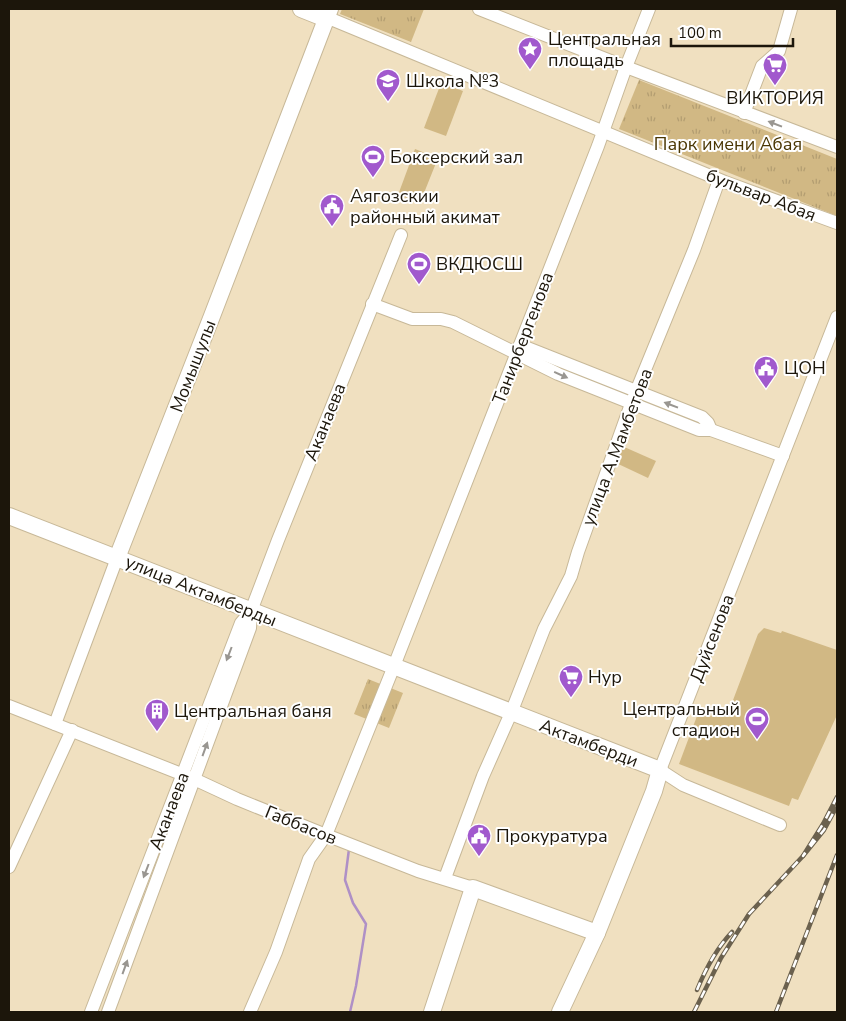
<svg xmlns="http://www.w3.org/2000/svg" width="846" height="1021" font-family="'Nunito Sans',sans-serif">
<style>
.park{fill:url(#park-tufts)}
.pitch{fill:#d1b884}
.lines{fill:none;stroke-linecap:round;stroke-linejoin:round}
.stream{stroke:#af90c6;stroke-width:2.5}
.minor-casing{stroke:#c7b898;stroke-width:14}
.major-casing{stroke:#c7b898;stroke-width:18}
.minor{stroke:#fff;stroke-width:12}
.major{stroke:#fff;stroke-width:16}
.rail-casing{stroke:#6b614e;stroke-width:4.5}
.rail{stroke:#fff;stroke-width:2.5;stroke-dasharray:8;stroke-linecap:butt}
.oneway{fill:#999691}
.labels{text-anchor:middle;stroke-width:4;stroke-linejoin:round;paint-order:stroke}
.poi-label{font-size:18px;fill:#1c160b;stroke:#fff;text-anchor:start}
.park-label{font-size:18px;fill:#4a3603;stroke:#fff}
.street-label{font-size:18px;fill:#1c160b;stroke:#fff}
</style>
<defs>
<pattern id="park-tufts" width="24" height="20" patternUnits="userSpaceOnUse" patternTransform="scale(1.25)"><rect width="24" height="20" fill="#d1b884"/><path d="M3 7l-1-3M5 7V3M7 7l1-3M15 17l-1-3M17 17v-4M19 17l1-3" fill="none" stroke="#b39d71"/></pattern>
</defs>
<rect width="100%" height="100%" fill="#f0e0c0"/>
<g class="park">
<path d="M342 9H424L411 42 340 14Z"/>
<path d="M639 80 837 159V216L619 129Z"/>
<path d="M368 679 403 693 389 728 354 714Z"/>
</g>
<g class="pitch">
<path d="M441 83 463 91 446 136 424 128Z"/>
<path d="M415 149 438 158 420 203 398 195Z"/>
<path d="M622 446 656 461 648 478 614 462Z"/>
<path d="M764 628 781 633 782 631 837 650V715L798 800 792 798 789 806 679 764 700 708 727 716 758 634Z"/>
</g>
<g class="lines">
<path class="stream" d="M349 849 345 880 353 903 366 924 356 986 350 1012"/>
<defs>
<g id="minor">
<path d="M479 9 626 67 837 147"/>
<path d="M326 17 725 182 837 223"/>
<path d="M744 113 762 66 779 51 791 9"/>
<path d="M372 304 412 319H441L453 322 558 374 699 430H711L783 456"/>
<path d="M520 345 702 417 708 423 711 430"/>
<path d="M9 706 194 779 237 799 326 835 418 871 473 888"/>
<path d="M55 724 117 558"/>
<path d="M780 825 683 785 660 770 837 317"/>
<path d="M9 867 72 730"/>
<path d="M445 878 483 776 511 713 544 629 571 576 578 552 631 404 694 250 719 180"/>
<path d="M91 1012 241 623 251 611"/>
<path d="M108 1012 250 628 251 611 278 540 401 235"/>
<path d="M250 1012 276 952 309 859 326 835 394 666 598 146 626 67 649 9"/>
</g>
<g id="major">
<path d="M301 9 326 19"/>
<path d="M9 516 660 770 654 791 597 933 560 1012"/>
<path d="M117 558 212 316 330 9"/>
<path d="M432 1012 473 888 597 933"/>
</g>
</defs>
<use href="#minor" class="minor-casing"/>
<use href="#major" class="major-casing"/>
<use href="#minor" class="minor"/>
<use href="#major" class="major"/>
<defs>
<g id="rail">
<path d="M837 797 823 824 803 856 824 830 837 806"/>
<path d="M697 990C706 968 716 949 732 932"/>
<path d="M694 1012 721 958 749 914 803 856"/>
<path d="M776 1012 837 855"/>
</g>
</defs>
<use href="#rail" class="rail-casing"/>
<use href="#rail" class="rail"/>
</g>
<defs><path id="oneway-solid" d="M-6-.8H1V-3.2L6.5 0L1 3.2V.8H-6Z" transform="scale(1.25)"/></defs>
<g class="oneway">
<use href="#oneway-solid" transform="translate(775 124) rotate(-159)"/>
<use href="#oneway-solid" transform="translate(561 375) rotate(24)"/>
<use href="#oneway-solid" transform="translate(671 405) rotate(-159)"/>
<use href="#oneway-solid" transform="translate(229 654) rotate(111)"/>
<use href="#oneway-solid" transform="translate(205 749) rotate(-70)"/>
<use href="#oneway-solid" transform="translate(146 871) rotate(111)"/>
<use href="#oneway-solid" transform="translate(125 967) rotate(-70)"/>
</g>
<defs>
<symbol id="sight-pin" viewBox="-11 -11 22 30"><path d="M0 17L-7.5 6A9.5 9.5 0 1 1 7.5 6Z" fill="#a159cd" stroke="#fff"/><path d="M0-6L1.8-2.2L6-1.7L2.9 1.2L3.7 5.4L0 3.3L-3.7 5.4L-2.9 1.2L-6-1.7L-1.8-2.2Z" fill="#fff"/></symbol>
<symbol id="supermarket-pin" viewBox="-11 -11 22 30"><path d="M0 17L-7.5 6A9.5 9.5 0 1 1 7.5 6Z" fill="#a159cd" stroke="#fff"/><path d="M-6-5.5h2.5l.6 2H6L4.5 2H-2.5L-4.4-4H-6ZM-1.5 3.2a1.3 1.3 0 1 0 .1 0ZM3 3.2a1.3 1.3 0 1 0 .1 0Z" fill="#fff"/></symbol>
<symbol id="school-pin" viewBox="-11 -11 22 30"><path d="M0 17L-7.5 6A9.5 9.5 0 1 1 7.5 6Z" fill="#a159cd" stroke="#fff"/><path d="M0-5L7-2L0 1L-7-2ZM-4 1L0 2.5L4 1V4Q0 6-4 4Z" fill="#fff"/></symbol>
<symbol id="stadium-pin" viewBox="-11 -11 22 30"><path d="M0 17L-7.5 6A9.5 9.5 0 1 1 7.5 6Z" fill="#a159cd" stroke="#fff"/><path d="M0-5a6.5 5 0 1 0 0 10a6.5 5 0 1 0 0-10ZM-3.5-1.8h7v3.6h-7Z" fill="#fff"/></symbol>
<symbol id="civic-pin" viewBox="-11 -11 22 30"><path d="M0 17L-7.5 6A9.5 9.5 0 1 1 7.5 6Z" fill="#a159cd" stroke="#fff"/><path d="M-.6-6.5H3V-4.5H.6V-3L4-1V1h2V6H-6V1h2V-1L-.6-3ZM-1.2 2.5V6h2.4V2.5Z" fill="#fff"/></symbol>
<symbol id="building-pin" viewBox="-11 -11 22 30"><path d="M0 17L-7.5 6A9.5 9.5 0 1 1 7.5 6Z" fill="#a159cd" stroke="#fff"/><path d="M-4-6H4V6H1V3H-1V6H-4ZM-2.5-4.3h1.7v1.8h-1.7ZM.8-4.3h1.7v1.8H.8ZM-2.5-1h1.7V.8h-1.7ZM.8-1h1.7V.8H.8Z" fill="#fff"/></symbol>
</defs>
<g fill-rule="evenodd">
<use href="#sight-pin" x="516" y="35" width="28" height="38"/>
<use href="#supermarket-pin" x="761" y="51" width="28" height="38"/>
<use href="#school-pin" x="374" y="67" width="28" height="38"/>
<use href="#stadium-pin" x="359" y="143" width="28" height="38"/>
<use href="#civic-pin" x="318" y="192" width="28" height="38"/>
<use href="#stadium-pin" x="405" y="250" width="28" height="38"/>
<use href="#civic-pin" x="752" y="354" width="28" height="38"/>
<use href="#supermarket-pin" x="557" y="663" width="28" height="38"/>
<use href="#building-pin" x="143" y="697" width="28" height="38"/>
<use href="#stadium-pin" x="743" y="705" width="28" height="38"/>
<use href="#civic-pin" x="465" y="822" width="28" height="38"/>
</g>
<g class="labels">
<g class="poi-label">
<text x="548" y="45">Центральная<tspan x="548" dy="21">площадь</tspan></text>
<text x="406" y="87">Школа №3</text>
<text x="775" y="104" text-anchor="middle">ВИКТОРИЯ</text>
<text x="390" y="163">Боксерский зал</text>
<text x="350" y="202">Аягозскии<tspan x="350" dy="21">районный акимат</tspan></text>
<text x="436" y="270">ВКДЮСШ</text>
<text x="784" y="374">ЦОН</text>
<text x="588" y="683">Нур</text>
<text x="740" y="715" text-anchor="end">Центральный<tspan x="740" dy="21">стадион</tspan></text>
<text x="174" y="717">Центральная баня</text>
<text x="496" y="842">Прокуратура</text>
</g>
<g class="park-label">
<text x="728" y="150">Парк имени Абая</text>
</g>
<g class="street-label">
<text transform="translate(761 195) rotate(21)" y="6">бульвар Абая</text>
<text transform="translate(523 338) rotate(-69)" y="6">Танирбергенова</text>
<text transform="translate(193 366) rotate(-69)" y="6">Момышулы</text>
<text transform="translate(325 422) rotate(-68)" y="6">Аканаева</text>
<text transform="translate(617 447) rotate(-69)" y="6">улица А.Мамбетова</text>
<text transform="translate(201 591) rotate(22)" y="6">улица Актамберды</text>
<text transform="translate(712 638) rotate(-69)" y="6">Дуйсенова</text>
<text transform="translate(589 743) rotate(21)" y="6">Актамберди</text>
<text transform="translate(169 811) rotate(-69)" y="6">Аканаева</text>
<text transform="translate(301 825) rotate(22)" y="6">Габбасов</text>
</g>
</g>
<rect width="846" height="1021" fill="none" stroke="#1c160b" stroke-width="20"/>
<path d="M671 38v8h122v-8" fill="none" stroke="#1c160b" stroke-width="2.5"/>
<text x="678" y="38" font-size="15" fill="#1c160b" stroke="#ffffff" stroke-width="4" paint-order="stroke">100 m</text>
</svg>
